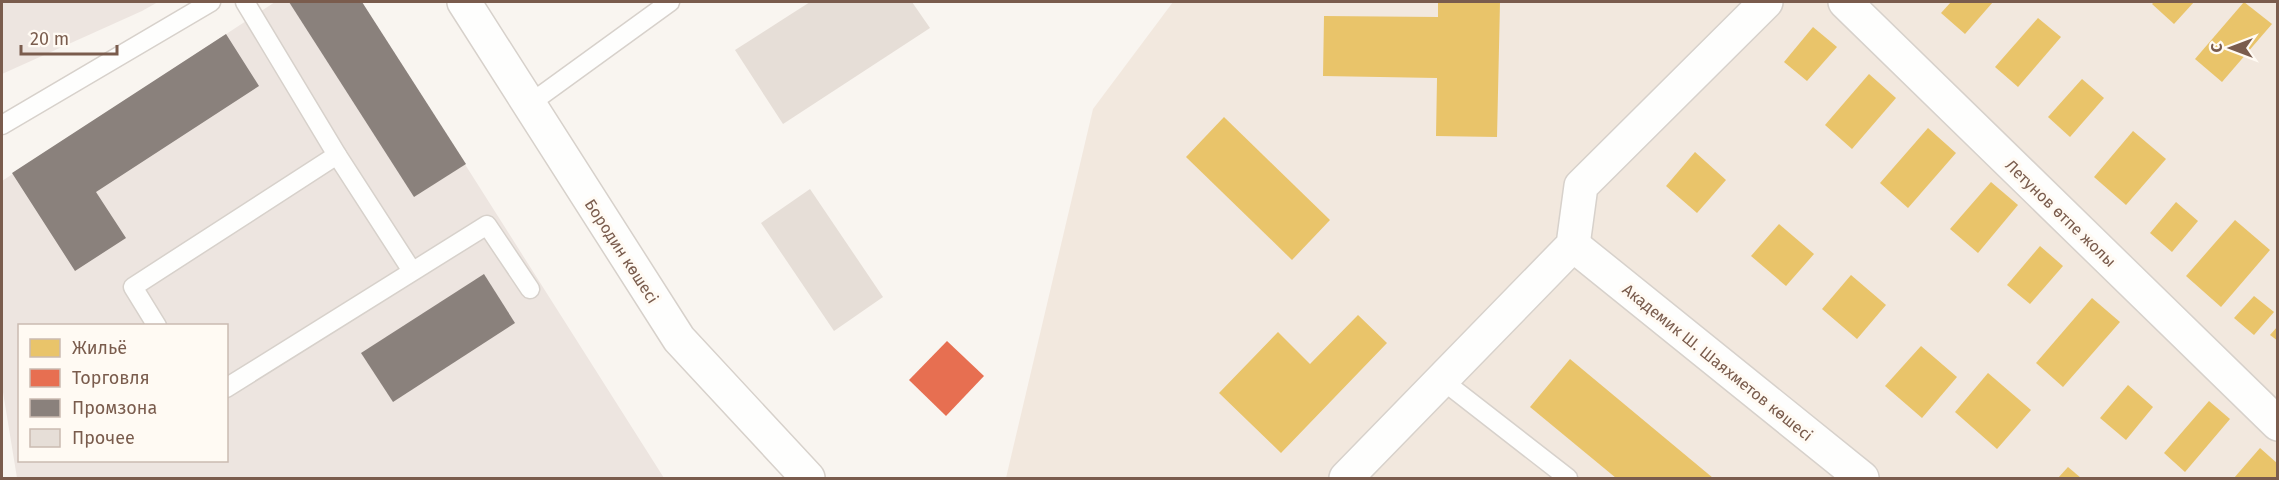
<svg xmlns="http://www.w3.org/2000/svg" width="2279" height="480" font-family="'Fira Sans',sans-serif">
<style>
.residential{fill:#f2e8de}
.industrial{fill:#ede5e0;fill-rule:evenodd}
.homes{fill:#e9c46a}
.shops{fill:#e76f51}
.industry{fill:#8a817c}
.building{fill:#e6ded7}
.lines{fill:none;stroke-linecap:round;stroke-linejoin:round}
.service-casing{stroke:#d7d1cb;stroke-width:21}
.minor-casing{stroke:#d7d1cb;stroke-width:36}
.tertiary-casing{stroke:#d7d1cb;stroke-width:36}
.service{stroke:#fefefd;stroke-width:18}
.minor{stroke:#fefefd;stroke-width:33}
.tertiary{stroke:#fefefd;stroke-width:33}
.labels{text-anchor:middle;stroke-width:6;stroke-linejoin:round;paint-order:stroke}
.street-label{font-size:16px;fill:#7a5c4d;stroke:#fffaf3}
</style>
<rect width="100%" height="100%" fill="#f9f5f0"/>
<path class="residential" d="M1173 2H2277V478H1006L1093 109Z"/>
<g class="industrial">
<path d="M2 2H158L142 11 2 74Z"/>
<path d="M275 2H362L664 478H17L2 386V181ZM20 326H226V460H20Z"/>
</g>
<g class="homes">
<path d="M1438 2H1500L1497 137 1436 136 1437 78 1323 76 1324 16 1438 17Z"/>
<path d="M1951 2H1993L1965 34 1941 13Z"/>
<path d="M2154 2H2194L2174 24 2152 4Z"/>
<path d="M2244 2 2272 24 2222 82 2195 59Z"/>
<path d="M2038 18 2061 37 2018 87 1995 67Z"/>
<path d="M1813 27 1837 47 1807 81 1784 62Z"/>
<path d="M1869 74 1896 98 1852 149 1825 125Z"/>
<path d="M2082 79 2104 98 2070 137 2048 117Z"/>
<path d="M1224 117 1330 220 1292 260 1186 157Z"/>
<path d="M1928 128 1956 153 1908 208 1880 183Z"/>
<path d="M2133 131 2166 159 2126 205 2094 177Z"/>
<path d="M1695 152 1726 180 1697 213 1666 186Z"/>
<path d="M1991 182 2018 205 1978 253 1950 229Z"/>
<path d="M2176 202 2198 221 2172 252 2150 233Z"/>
<path d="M2235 220 2270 250 2221 307 2186 276Z"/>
<path d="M1779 224 1814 254 1786 286 1751 256Z"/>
<path d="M2040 246 2063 266 2030 304 2007 285Z"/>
<path d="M1851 275 1886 305 1857 339 1822 309Z"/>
<path d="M2254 296 2274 312 2254 335 2234 318Z"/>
<path d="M2092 298 2120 322 2063 387 2036 363Z"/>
<path d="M1358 315 1387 343 1281 453 1219 393 1278 332 1310 364Z"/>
<path d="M2278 326V341L2270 335Z"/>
<path d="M1921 346 1957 377 1922 418 1885 386Z"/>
<path d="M1570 359 1713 478H1616L1530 407Z"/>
<path d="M1988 373 2031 410 1997 449 1955 412Z"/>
<path d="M2128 385 2153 407 2126 440 2100 418Z"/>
<path d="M2209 401 2230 419 2185 472 2164 453Z"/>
<path d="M2260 448 2278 464V478H2234Z"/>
<path d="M2068 467 2081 478H2058Z"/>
</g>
<path class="shops" d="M947 341 984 376 946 416 909 380Z"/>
<g class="industry">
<path d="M289 2H362L466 164 414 197Z"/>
<path d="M226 34 259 86 96 192 126 238 75 271 12 173Z"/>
<path d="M484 274 515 323 393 402 361 353Z"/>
</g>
<g class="building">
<path d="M810 2H912L930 28 783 124 735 50Z"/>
<path d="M810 189 883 297 834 331 761 223Z"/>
</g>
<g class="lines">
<defs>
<g id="service">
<path d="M245 2 337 155 412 271"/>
<path d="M528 105 670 2"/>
<path d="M2 125 211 2"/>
<path d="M157 326 133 287 337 155"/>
<path d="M1442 380 1568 478"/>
<path d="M226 388 487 225 530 289"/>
</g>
<g id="minor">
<path d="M1845 2 2278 424"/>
<path d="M1573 245 1862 478"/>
<path d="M1346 478 1573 245 1581 186 1766 2"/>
</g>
<path id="tertiary" d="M464 2 679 339 808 478"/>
</defs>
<use href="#service" class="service-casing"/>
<use href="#minor" class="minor-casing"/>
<use href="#tertiary" class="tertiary-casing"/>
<use href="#service" class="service"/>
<use href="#minor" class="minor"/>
<use href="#tertiary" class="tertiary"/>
</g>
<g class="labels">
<g class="street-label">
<text transform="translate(2061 213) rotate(44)" y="6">Летунов өтпе жолы</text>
<text transform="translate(622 251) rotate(57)" y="6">Бородин көшесі</text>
<text transform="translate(1718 362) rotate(39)" y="6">Академик Ш. Шаяхметов көшесі</text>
</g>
</g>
<rect width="2279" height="480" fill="none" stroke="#7a5c4d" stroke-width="6"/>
<rect x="18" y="324" width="210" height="138" fill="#fffaf3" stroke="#cabbb1" stroke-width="1.5"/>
<rect x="30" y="339" width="30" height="18" fill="#e9c46a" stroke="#cabbb1" stroke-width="1.5"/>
<text x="72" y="354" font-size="18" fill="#7a5c4d">Жильё</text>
<rect x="30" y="369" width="30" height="18" fill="#e76f51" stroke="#cabbb1" stroke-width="1.5"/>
<text x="72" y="384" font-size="18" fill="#7a5c4d">Торговля</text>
<rect x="30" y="399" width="30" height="18" fill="#8a817c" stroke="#cabbb1" stroke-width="1.5"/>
<text x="72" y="414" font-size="18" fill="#7a5c4d">Промзона</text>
<rect x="30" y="429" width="30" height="18" fill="#e6ded7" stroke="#cabbb1" stroke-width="1.5"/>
<text x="72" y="444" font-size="18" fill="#7a5c4d">Прочее</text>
<g transform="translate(2231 48) rotate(270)" stroke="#fffaf3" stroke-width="4.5" paint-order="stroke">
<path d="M0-4.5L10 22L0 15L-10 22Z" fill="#7a5c4d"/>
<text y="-9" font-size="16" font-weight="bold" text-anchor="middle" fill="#7a5c4d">С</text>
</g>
<path d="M21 45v9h96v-9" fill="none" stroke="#7a5c4d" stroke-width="3"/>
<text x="30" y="45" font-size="18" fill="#7a5c4d" stroke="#fffaf3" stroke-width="4.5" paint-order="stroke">20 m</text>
</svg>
